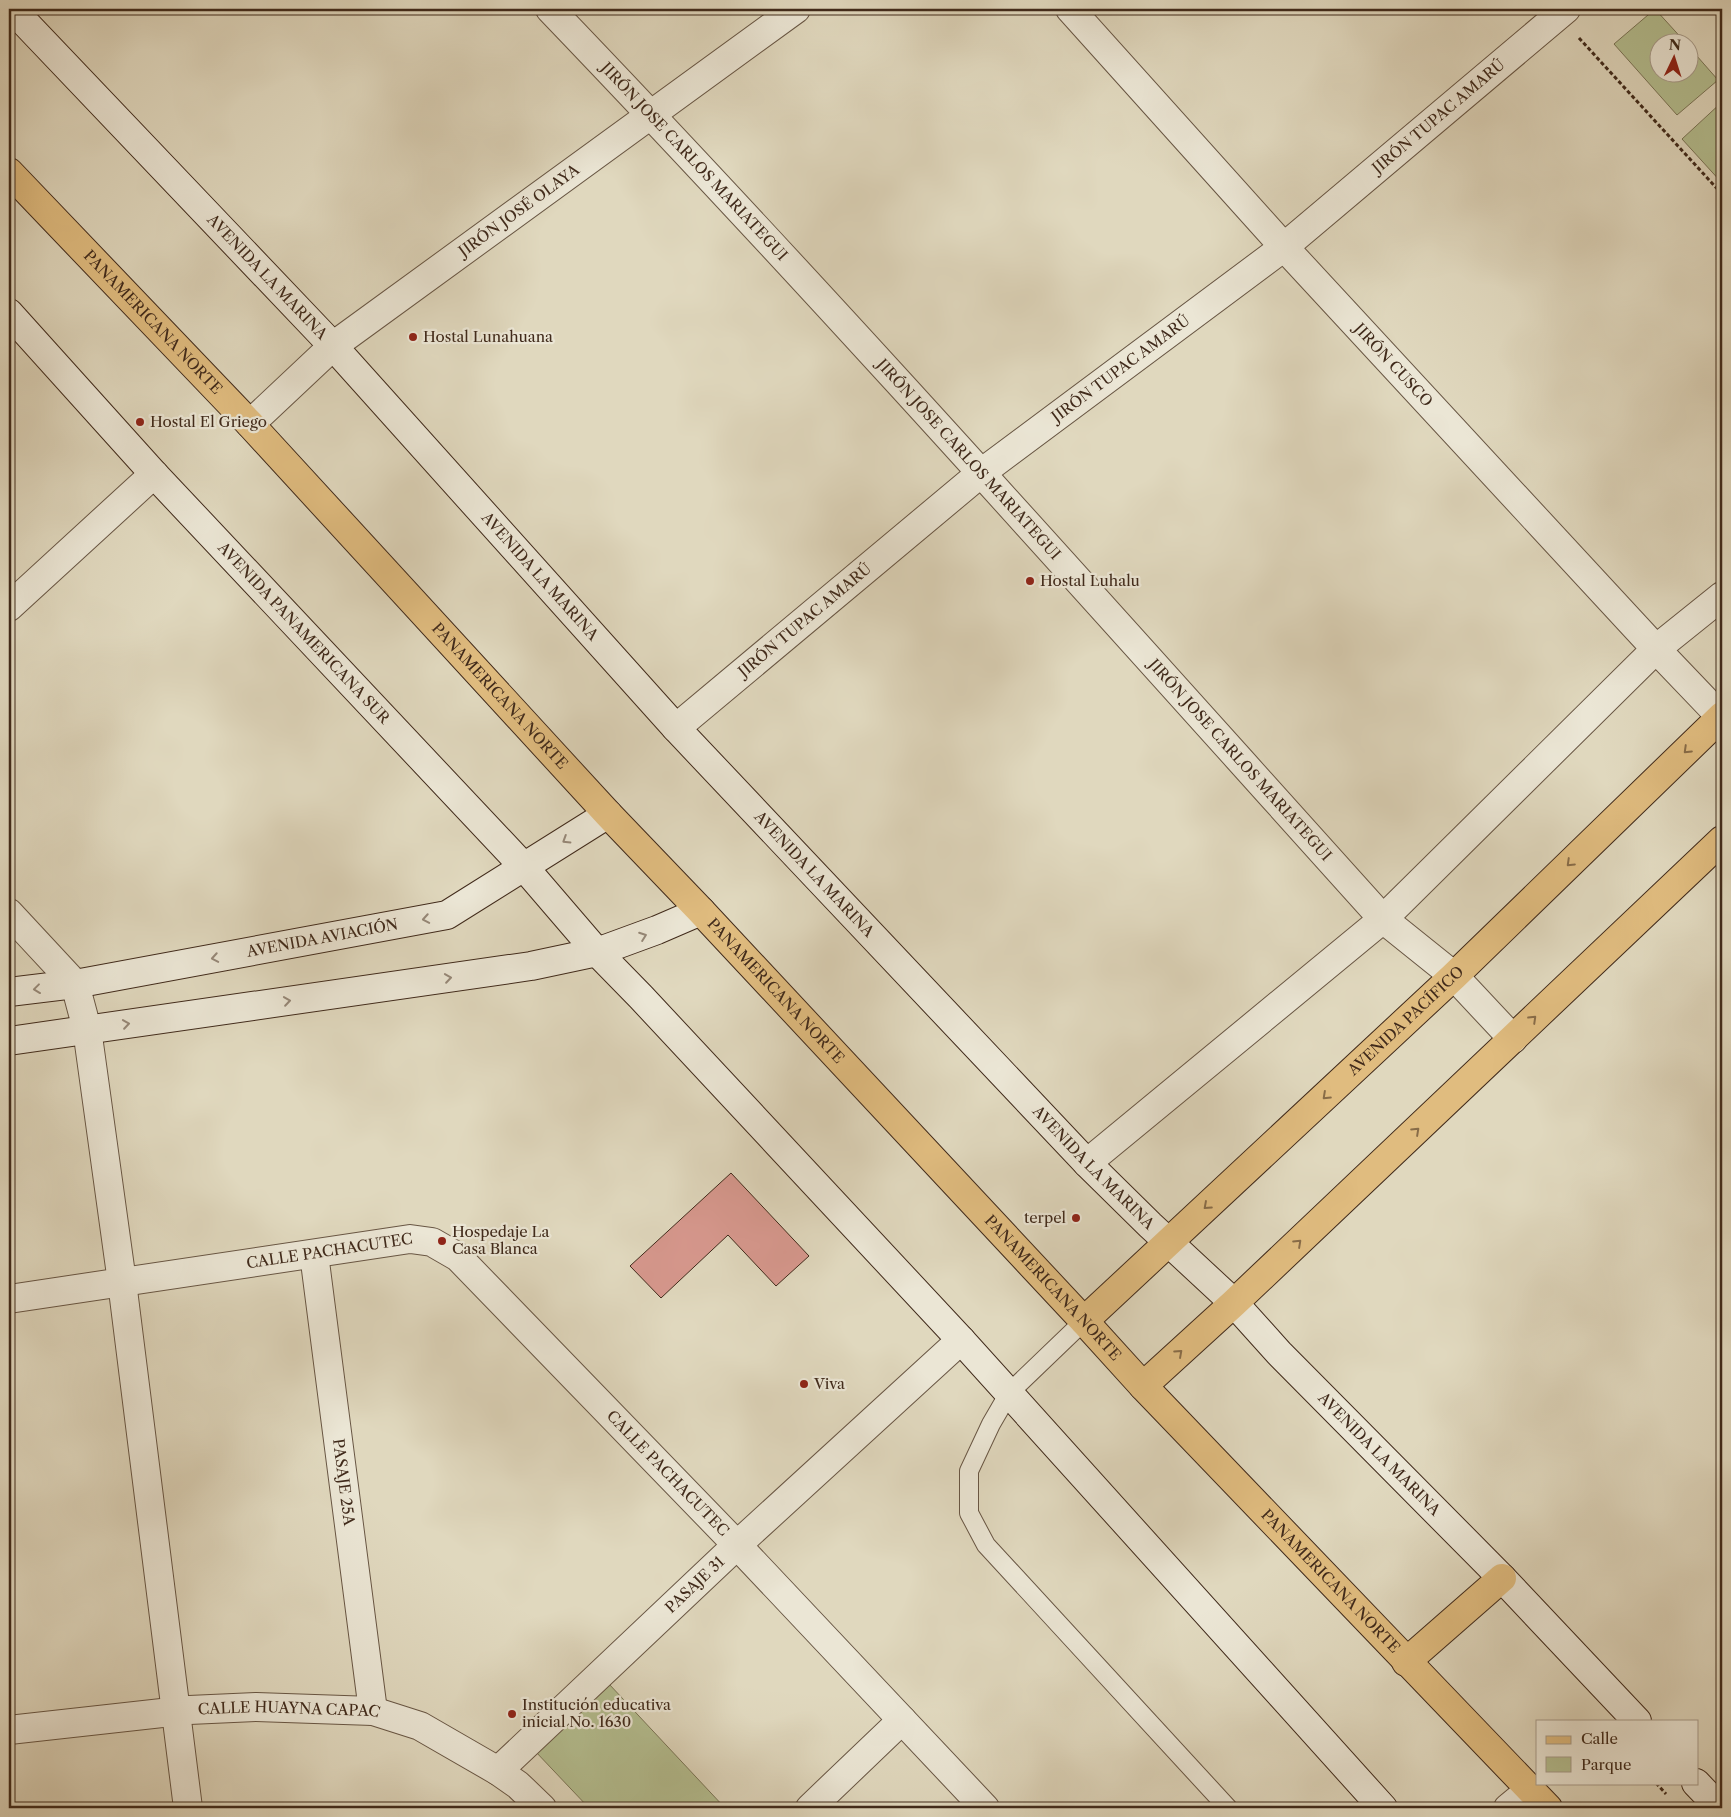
<svg xmlns="http://www.w3.org/2000/svg" width="1731" height="1817" font-family="'Libre Caslon Text',serif">
<style>
.green{fill:#b4be90;stroke:#7a7456}
.building{fill:#d7988e;stroke:#402a1b}
.lines{fill:none;stroke-linecap:round;stroke-linejoin:round}
.lane-casing{stroke:#685644;stroke-width:20}
.street-casing{stroke:#685644;stroke-width:30}
.secondary-casing{stroke:#402a1b;stroke-width:30}
.primary-casing{stroke:#402a1b;stroke-width:30}
.highway-casing{stroke:#402a1b;stroke-width:30}
.path{stroke:#402a1b;stroke-width:3;stroke-dasharray:4 2.5;stroke-linecap:butt}
.lane{stroke:#ebe6d5;stroke-width:18}
.street{stroke:#ebe6d5;stroke-width:28}
.secondary{stroke:#ebe6d5;stroke-width:28}
.primary{stroke:#e0bc7f;stroke-width:28}
.highway{stroke:#e0bc7f;stroke-width:28}
.oneway{stroke:#886c48}
.oneway2{stroke:#968878}
.poi-dot{fill:#8f2418;stroke:#ebe6d5;stroke-width:2}
.labels{text-anchor:middle;stroke-width:4.5;stroke-linejoin:round;paint-order:stroke}
.street-label{font-size:15px;fill:#402a1b;stroke:#ebe6d5}
.poi-label{font-size:15px;fill:#402a1b;stroke:#ebe6d5;text-anchor:start}
</style>
<rect width="100%" height="100%" fill="#e0d8be"/>
<filter id="stains"><feTurbulence type="fractalNoise" baseFrequency=".004" numOctaves="4"/><feColorMatrix values="0 0 0 0 .2 0 0 0 0 .09 0 0 0 0 .02 0 0 0 .5 -.17"/></filter>
<radialGradient id="worn" r=".72"><stop offset=".6" stop-color="#630" stop-opacity="0"/><stop offset="1" stop-color="#630" stop-opacity=".3"/></radialGradient>
<g class="green">
<path d="M1655 9 1685 42H1658V72H1688L1689 47 1718 80 1677 115 1614 44Z"/>
<path d="M1722 102V183L1682 139Z"/>
<path d="M609 1684 725 1808H589L535 1751Z"/>
</g>
<path class="building" d="M731 1173 809 1256 776 1286 728 1235 661 1298 630 1266Z"/>
<g class="lines">
<defs>
<path id="lane" d="M1084 1321 1009 1393 991 1424 969 1471V1513L986 1545 1228 1808"/>
<g id="street">
<path id="s1" d="M550 9C835 306 1108 614 1383 919L1454 976 1513 1039"/>
<path id="s2" d="M1070 9 1284 247 1656 649 1722 718"/>
<path id="s3" d="M250 424 333 346 796 9"/>
<path d="M9 607 154 474"/>
<path id="s4" d="M676 728 981 473 1284 247 1566 9"/>
<path d="M9 913 75 984 87 1029 122 1282 188 1808"/>
<path d="M1087 1163 1383 919 1656 649 1722 596"/>
<path id="s5" d="M314 1254 373 1711"/>
<path id="s6" d="M9 1299 410 1239 432 1242 458 1257 737 1545 985 1808"/>
<path id="s7" d="M9 1730 189 1710 256 1707 373 1711 420 1726 498 1771 518 1785 542 1808"/>
<path id="s8" d="M498 1771 737 1545 961 1340"/>
<path d="M810 1808 902 1720"/>
<path d="M1508 1808 1531 1789"/>
</g>
<g id="secondary">
<path id="s9" d="M12 9 333 346 676 728 1087 1163 1150 1225 1234 1303 1279 1353 1502 1578 1637 1721"/>
<path id="s10" d="M9 313 154 474 524 867 597 952 641 997 961 1340 1383 1808"/>
<path id="s11" d="M9 992 75 984 447 915 608 814"/>
<path d="M9 1041 531 966 597 952 657 930 701 911"/>
<path d="M1696 1783 1720 1808"/>
</g>
<g id="primary">
<path id="s12" d="M1084 1321 1454 976 1722 716"/>
<path d="M1143 1386 1234 1303 1722 840"/>
</g>
<g id="highway">
<path id="s13" d="M9 172 250 424 608 814 701 911 1084 1321 1143 1386 1548 1808"/>
<path d="M1406 1662 1502 1578"/>
</g>
</defs>
<use href="#lane" class="lane-casing"/>
<use href="#street" class="street-casing"/>
<use href="#secondary" class="secondary-casing"/>
<use href="#primary" class="primary-casing"/>
<use href="#highway" class="highway-casing"/>
<g class="path">
<path d="M1579 38 1722 194"/>
<path d="M1656 1783 1666 1794"/>
</g>
<use href="#lane" class="lane"/>
<use href="#street" class="street"/>
<use href="#secondary" class="secondary"/>
<use href="#primary" class="primary"/>
<use href="#highway" class="highway"/>
</g>
<defs><path id="oneway-chevron" d="M-2-3.5L2.5 0L-2 3.5" fill="none" stroke-width="1.6" stroke-linecap="round" stroke-linejoin="round" transform="scale(1.25)"/></defs>
<g class="oneway">
<use href="#oneway-chevron" transform="translate(1687 750) rotate(136)"/>
<use href="#oneway-chevron" transform="translate(1570 863) rotate(136)"/>
<use href="#oneway-chevron" transform="translate(1533 1019) rotate(-44)"/>
<use href="#oneway-chevron" transform="translate(1326 1096) rotate(137)"/>
<use href="#oneway-chevron" transform="translate(1416 1131) rotate(-43)"/>
<use href="#oneway-chevron" transform="translate(1207 1206) rotate(138)"/>
<use href="#oneway-chevron" transform="translate(1298 1243) rotate(-43)"/>
<use href="#oneway-chevron" transform="translate(1179 1353) rotate(-42)"/>
</g>
<g class="oneway2">
<use href="#oneway-chevron" transform="translate(566 840) rotate(148)"/>
<use href="#oneway-chevron" transform="translate(426 919) rotate(170)"/>
<use href="#oneway-chevron" transform="translate(643 936) rotate(-20)"/>
<use href="#oneway-chevron" transform="translate(215 958) rotate(170)"/>
<use href="#oneway-chevron" transform="translate(448 978) rotate(-8)"/>
<use href="#oneway-chevron" transform="translate(37 989) rotate(173)"/>
<use href="#oneway-chevron" transform="translate(287 1001) rotate(-8)"/>
<use href="#oneway-chevron" transform="translate(126 1024) rotate(-8)"/>
</g>
<g class="poi-dot">
<circle cx="413" cy="337" r="5"/>
<circle cx="140" cy="422" r="5"/>
<circle cx="1030" cy="581" r="5"/>
<circle cx="1076" cy="1218" r="5"/>
<circle cx="442" cy="1241" r="5"/>
<circle cx="804" cy="1384" r="5"/>
<circle cx="512" cy="1714" r="5"/>
</g>
<g class="labels">
<g class="street-label">
<text dy="5" stroke="none"><textPath href="#s4" startOffset="978">JIRÓN TUPAC AMARÚ</textPath></text>
<text dy="5" stroke="none"><textPath href="#s1" startOffset="210">JIRÓN JOSE CARLOS MARIATEGUI</textPath></text>
<text dy="5" stroke="none"><textPath href="#s3" startOffset="344">JIRÓN JOSÉ OLAYA</textPath></text>
<text dy="5" stroke="none"><textPath href="#s9" startOffset="370">AVENIDA LA MARINA</textPath></text>
<text dy="5" stroke="none"><textPath href="#s13" startOffset="208">PANAMERICANA NORTE</textPath></text>
<text dy="5" stroke="none"><textPath href="#s2" startOffset="481">JIRÓN CUSCO</textPath></text>
<text dy="5" stroke="none"><textPath href="#s4" startOffset="572">JIRÓN TUPAC AMARÚ</textPath></text>
<text dy="5" stroke="none"><textPath href="#s1" startOffset="615">JIRÓN JOSE CARLOS MARIATEGUI</textPath></text>
<text dy="5" stroke="none"><textPath href="#s9" startOffset="775">AVENIDA LA MARINA</textPath></text>
<text dy="5" stroke="none"><textPath href="#s4" startOffset="168">JIRÓN TUPAC AMARÚ</textPath></text>
<text dy="5" stroke="none"><textPath href="#s10" startOffset="435">AVENIDA PANAMERICANA SUR</textPath></text>
<text dy="5" stroke="none"><textPath href="#s13" startOffset="718">PANAMERICANA NORTE</textPath></text>
<text dy="5" stroke="none"><textPath href="#s1" startOffset="1020">JIRÓN JOSE CARLOS MARIATEGUI</textPath></text>
<text dy="5" stroke="none"><textPath href="#s9" startOffset="1180">AVENIDA LA MARINA</textPath></text>
<text dy="5" stroke="none"><textPath href="#s11" startOffset="318">AVENIDA AVIACIÓN</textPath></text>
<text dy="5" stroke="none"><textPath href="#s13" startOffset="1122">PANAMERICANA NORTE</textPath></text>
<text dy="5" stroke="none"><textPath href="#s12" startOffset="440">AVENIDA PACÍFICO</textPath></text>
<text dy="5" stroke="none"><textPath href="#s9" startOffset="1585">AVENIDA LA MARINA</textPath></text>
<text dy="5" stroke="none"><textPath href="#s6" startOffset="324">CALLE PACHACUTEC</textPath></text>
<text dy="5" stroke="none"><textPath href="#s13" startOffset="1528">PANAMERICANA NORTE</textPath></text>
<text dy="5" stroke="none"><textPath href="#s9" startOffset="1990">AVENIDA LA MARINA</textPath></text>
<text dy="5" stroke="none"><textPath href="#s6" startOffset="759">CALLE PACHACUTEC</textPath></text>
<text dy="5" stroke="none"><textPath href="#s5" startOffset="230">PASAJE 25A</textPath></text>
<text dy="5" stroke="none"><textPath href="#s13" startOffset="1932">PANAMERICANA NORTE</textPath></text>
<text dy="5" stroke="none"><textPath href="#s8" startOffset="271">PASAJE 31</textPath></text>
<text dy="5" stroke="none"><textPath href="#s7" startOffset="281">CALLE HUAYNA CAPAC</textPath></text>
</g>
<g class="poi-label">
<text x="423" y="342">Hostal Lunahuana</text>
<text x="150" y="427">Hostal El Griego</text>
<text x="1040" y="586">Hostal Luhalu</text>
<text x="1066" y="1223" text-anchor="end">terpel</text>
<text x="452" y="1237">Hospedaje La<tspan x="452" dy="17">Casa Blanca</tspan></text>
<text x="814" y="1389">Viva</text>
<text x="522" y="1710">Institución educativa<tspan x="522" dy="17">inicial No. 1630</tspan></text>
</g>
</g>
<rect width="1731" height="1817" fill="none" stroke="#e0d8be" stroke-width="30"/>
<rect x="10" y="10" width="1711" height="1797" fill="none" stroke="#402a1b" stroke-width="2.5"/>
<rect x="15" y="15" width="1701" height="1787" fill="none" stroke="#402a1b"/>
<rect x="1536" y="1720" width="162" height="65" fill="#ebe6d5" stroke="#a79b8b"/>
<rect x="1546" y="1736" width="25" height="8" fill="#e0bc7f" stroke="#a79b8b"/>
<text x="1581" y="1744" font-size="15" fill="#402a1b">Calle</text>
<rect x="1546" y="1757" width="25" height="15" fill="#b4be90" stroke="#a79b8b"/>
<text x="1581" y="1770" font-size="15" fill="#402a1b">Parque</text>
<g transform="translate(1674 58) rotate(4)"><circle r="24" fill="#ebe6d5" stroke="#a79b8b"/>
<path d="M0-4L9 19L0 12L-9 19Z" fill="#8f2418"/>
<text y="-8" font-size="14" font-weight="bold" text-anchor="middle" fill="#402a1b">N</text>
</g>
<rect width="100%" height="100%" filter="url(#stains)"/>
<rect width="100%" height="100%" fill="url(#worn)"/>
</svg>
